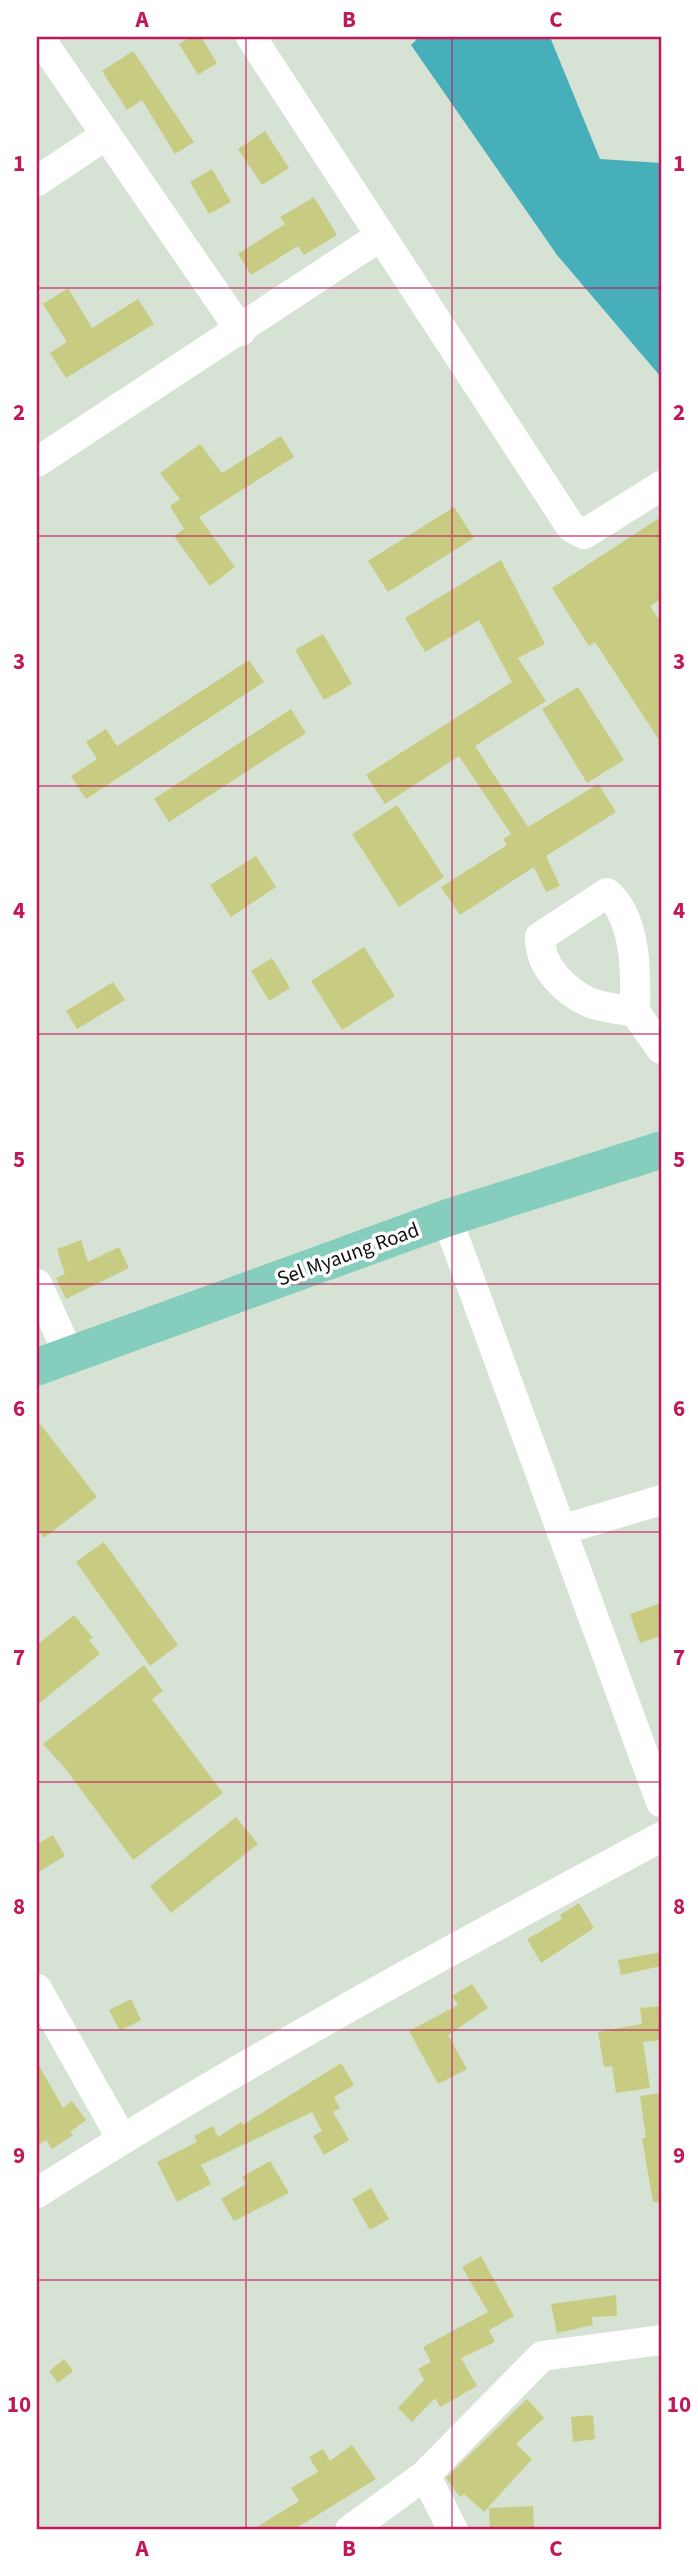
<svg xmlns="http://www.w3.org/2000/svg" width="698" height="2567" font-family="'Source Sans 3',sans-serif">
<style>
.water{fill:#47afba}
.building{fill:#c7cc82}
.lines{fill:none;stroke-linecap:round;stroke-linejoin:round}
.minor{stroke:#fff;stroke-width:30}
.major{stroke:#85cdbc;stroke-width:37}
.grid{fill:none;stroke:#c2185b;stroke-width:2;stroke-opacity:0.55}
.labels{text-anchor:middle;stroke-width:7;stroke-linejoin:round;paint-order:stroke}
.street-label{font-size:21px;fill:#0f130e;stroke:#fff}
.neatline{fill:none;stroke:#c2185b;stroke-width:2.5}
.grid-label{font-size:23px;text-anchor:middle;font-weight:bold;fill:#c2185b}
</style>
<rect width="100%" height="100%" fill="#d6e3d4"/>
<path class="water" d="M419 37H550L600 159 661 163V377L557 255 411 45Z"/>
<g class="building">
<path d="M191 37H201L217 63 198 75 179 44Z"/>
<path d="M133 51 194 142 175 154 142 100 127 110 102 71Z"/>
<path d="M265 131 289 168 262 185 238 149Z"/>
<path d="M212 169 231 202 209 214 190 182Z"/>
<path d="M314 197 337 235 304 255 298 246 251 275 238 254 285 224 280 217Z"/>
<path d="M68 288 92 328 138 299 154 324 66 378 50 353 67 342 43 304Z"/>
<path d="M281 436 294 457 199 517 235 567 210 586 174 536 184 529 170 506 180 499 160 473 200 444 222 473Z"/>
<path d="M454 507 474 538 388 592 368 561Z"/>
<path d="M661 517V599L650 606 661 623V743L595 642 589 646 552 588Z"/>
<path d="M501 560 545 644 518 658 546 701 475 746 528 827 598 784 616 812 546 856 560 886 546 892 534 867 460 915 441 887 507 845 503 839 511 834 459 756 385 804 366 775 512 682 479 620 425 652 405 618Z"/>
<path d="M323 634 352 684 324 700 295 650Z"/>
<path d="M249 660 264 682 86 799 71 776 97 759 86 742 106 729 117 746Z"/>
<path d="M578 687 624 760 587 783 542 709Z"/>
<path d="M291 709 306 733 169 822 154 799Z"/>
<path d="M397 805 444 877 399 907 352 834Z"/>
<path d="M256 856 276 887 231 917 210 885Z"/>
<path d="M364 947 395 996 342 1030 311 981Z"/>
<path d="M272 958 290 988 269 1001 251 971Z"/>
<path d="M113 982 125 1000 77 1029 66 1011Z"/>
<path d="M81 1240 88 1262 119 1247 129 1268 66 1299 56 1278 65 1274 57 1249Z"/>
<path d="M37 1420 97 1497 44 1538 37 1528Z"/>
<path d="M104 1542 178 1645 150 1666 76 1562Z"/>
<path d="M661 1603V1636L640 1643 630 1614Z"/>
<path d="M74 1615 93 1638 89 1640 100 1654 37 1705V1645Z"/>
<path d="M144 1665 163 1691 152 1699 223 1793 133 1860 64 1767 43 1744Z"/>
<path d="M236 1817 258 1844 171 1913 150 1886Z"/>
<path d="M53 1835 65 1856 37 1873V1844Z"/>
<path d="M579 1903 594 1928 541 1963 527 1939 562 1919 560 1915Z"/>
<path d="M661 1952V1966L621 1975 618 1960Z"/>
<path d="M472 1984 488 2008 448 2035 467 2069 438 2084 409 2031 458 2005 452 1996Z"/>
<path d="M131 1999 141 2020 120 2031 109 2010Z"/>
<path d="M661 2006V2040L643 2042 650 2088 616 2093 612 2066 604 2067 598 2032 642 2024 640 2008Z"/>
<path d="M37 2062 63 2108 72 2101 86 2120 70 2132 73 2135 52 2149 46 2140 37 2146Z"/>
<path d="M341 2063 354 2085 334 2097 340 2108 333 2112 349 2140 324 2155 313 2136 322 2131 312 2112 201 2165 211 2184 177 2202 157 2162 197 2142 194 2136 213 2126 218 2137 241 2122 243 2125Z"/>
<path d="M661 2093V2202H653L642 2138H646L640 2096Z"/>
<path d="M270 2161 289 2193 234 2221 221 2199 246 2184 242 2177Z"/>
<path d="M371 2188 389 2219 370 2230 352 2199Z"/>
<path d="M481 2256 514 2316 489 2330 495 2342 461 2358 477 2386 440 2407 435 2398 412 2422 398 2408 424 2380 418 2369 431 2362 423 2347 488 2312 462 2267Z"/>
<path d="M616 2295 617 2316 592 2317 593 2325 557 2333 551 2304Z"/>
<path d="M64 2359 73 2371 58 2383 49 2371Z"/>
<path d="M527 2399 544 2418 516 2444 532 2459 484 2512 464 2494 460 2497 446 2478Z"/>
<path d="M593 2415 595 2439 573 2442 571 2417Z"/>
<path d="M352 2445 376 2479 293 2530H252L299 2501 291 2488 318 2472 309 2457 323 2449 330 2461Z"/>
<path d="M533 2506 534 2530H490L489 2508Z"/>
</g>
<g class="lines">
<g class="minor">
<path d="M39 37 241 331"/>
<path d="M251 37 571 527 584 534 661 486"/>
<path d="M37 181 106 135"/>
<path d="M37 462 379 237"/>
<path d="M607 893C637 918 636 976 635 1012 621 1009 604 1008 591 1003 565 992 539 966 540 937Z"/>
<path d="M635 1012 661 1049"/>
<path d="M447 1218 661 1802"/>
<path d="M37 1284 70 1357"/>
<path d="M561 1530 661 1500"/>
<path d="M37 1989 122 2139"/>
<path d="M37 2193C239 2064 450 1950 661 1837"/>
<path d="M425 2475 453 2530"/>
<path d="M350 2530 425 2475 542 2356 661 2340"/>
</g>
<path class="major" d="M37 1367 447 1218 661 1150"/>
</g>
<path class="grid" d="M246 37V2530M452 37V2530M37 288H661M37 536H661M37 786H661M37 1034H661M37 1284H661M37 1532H661M37 1782H661M37 2030H661M37 2280H661"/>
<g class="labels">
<g class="street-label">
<text transform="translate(348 1254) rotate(-20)" y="7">Sel Myaung Road</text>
</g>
</g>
<rect width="698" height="2567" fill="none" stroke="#ffffff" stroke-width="77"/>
<rect x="38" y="38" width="622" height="2490" class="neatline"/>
<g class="grid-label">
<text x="142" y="27">A</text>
<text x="349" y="27">B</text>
<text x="556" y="27">C</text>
<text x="19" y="171">1</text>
<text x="679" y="171">1</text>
<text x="19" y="420">2</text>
<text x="679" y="420">2</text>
<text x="19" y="669">3</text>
<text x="679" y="669">3</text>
<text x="19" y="918">4</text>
<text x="679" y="918">4</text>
<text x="19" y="1167">5</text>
<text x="679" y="1167">5</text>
<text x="19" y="1416">6</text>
<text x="679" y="1416">6</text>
<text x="19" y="1665">7</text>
<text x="679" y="1665">7</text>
<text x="19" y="1914">8</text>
<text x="679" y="1914">8</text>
<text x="19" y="2163">9</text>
<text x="679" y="2163">9</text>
<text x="19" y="2412">10</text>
<text x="679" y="2412">10</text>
<text x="142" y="2556">A</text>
<text x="349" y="2556">B</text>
<text x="556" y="2556">C</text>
</g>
</svg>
